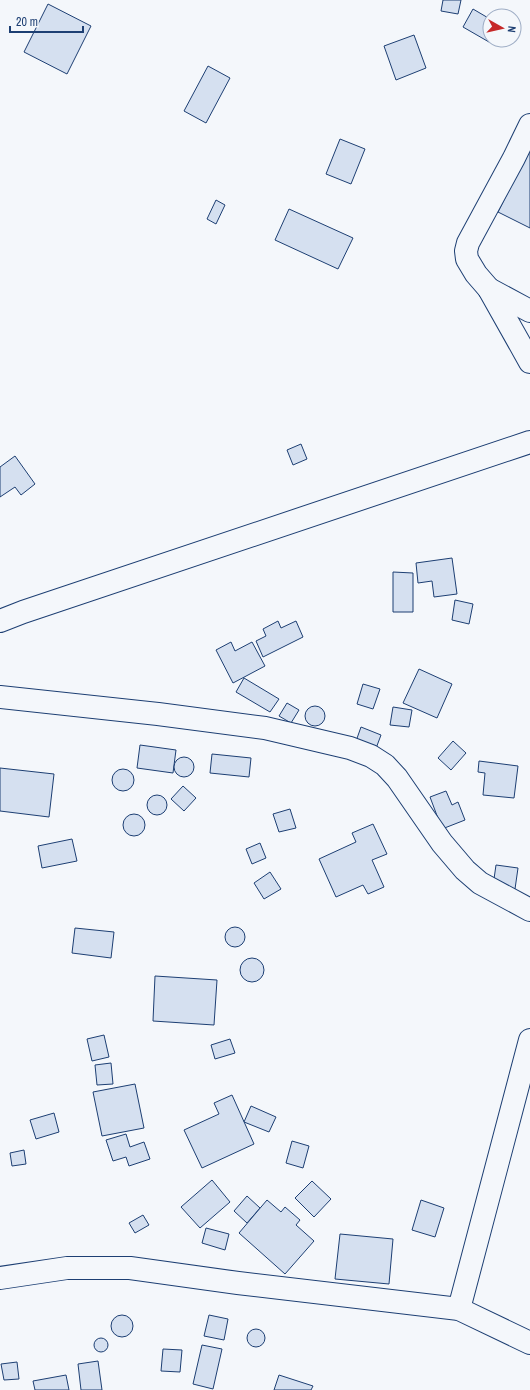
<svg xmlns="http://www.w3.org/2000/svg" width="530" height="1390" font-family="'Archivo Narrow',sans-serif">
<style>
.building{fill:#d5e0f0;stroke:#1d3f73}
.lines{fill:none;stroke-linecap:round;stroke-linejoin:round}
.minor-casing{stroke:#1d3f73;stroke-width:24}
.minor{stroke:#f4f7fb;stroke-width:22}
</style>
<rect width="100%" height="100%" fill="#f4f7fb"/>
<g class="building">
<path d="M443 0H461L458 14 441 11Z"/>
<path d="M48 4 91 26 67 74 24 52Z"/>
<path d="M473 9 490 19V40L489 42 463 27Z"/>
<path d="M414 35 426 68 396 80 384 46Z"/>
<path d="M208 66 230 78 206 123 184 111Z"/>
<path d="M340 139 365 149 351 184 326 174Z"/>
<path d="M530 147V228L498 212Z"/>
<path d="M216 200 225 205 216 224 207 219Z"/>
<path d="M289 209 353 238 338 269 275 240Z"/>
<path d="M301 444 307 459 293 465 287 450Z"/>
<path d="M15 456 35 484 21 495 15 487 0 497V467Z"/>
<path d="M452 558 457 594 434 597 432 581 418 583 416 563Z"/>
<path d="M393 572 413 573V612H393Z"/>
<path d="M455 600 473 604 469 624 452 620Z"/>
<path d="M278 621 281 628 296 621 303 637 263 657 256 641 266 636 263 629Z"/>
<path d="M231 642 235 651 252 642 265 666 233 683 216 650Z"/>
<path d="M419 669 452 684 437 718 403 703Z"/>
<path d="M244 678 279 699 270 712 236 692Z"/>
<path d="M363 684 380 689 373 709 357 704Z"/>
<path d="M287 703 299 710 291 723 279 716Z"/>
<circle cx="315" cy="716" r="10"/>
<path d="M393 707 412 710 409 727 390 725Z"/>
<path d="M361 727 381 735 375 751 355 744Z"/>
<path d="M453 741 466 753 451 770 438 758Z"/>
<path d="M140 745 176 750 173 773 137 768Z"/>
<path d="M212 754 251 758 249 777 210 773Z"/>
<circle cx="184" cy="767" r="10"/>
<path d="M479 761 518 766 514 798 483 795 485 773 478 772Z"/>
<path d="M0 768 54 774 49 817 0 811Z"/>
<circle cx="123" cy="780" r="11"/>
<path d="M183 786 196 798 184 811 171 799Z"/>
<path d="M446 791 452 805 458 802 465 820 442 829 430 797Z"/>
<circle cx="157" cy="805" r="10"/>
<path d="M290 809 296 828 279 832 273 814Z"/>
<circle cx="134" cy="825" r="11"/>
<path d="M373 824 387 854 372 860 384 887 368 894 363 885 336 897 319 859 356 842 352 833Z"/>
<path d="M72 839 77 861 42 868 38 846Z"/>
<path d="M260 843 266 858 252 864 246 849Z"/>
<path d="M496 865 518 868 515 889 493 886Z"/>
<path d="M270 872 281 889 264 899 254 883Z"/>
<circle cx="235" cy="937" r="10"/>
<path d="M75 928 114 932 111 958 72 953Z"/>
<circle cx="252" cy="970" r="12"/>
<path d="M155 976 217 980 214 1025 153 1021Z"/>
<path d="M104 1035 109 1057 92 1061 87 1039Z"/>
<path d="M230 1039 235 1053 215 1059 211 1045Z"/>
<path d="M111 1063 113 1084 97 1085 95 1065Z"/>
<path d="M135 1084 144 1128 102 1136 93 1092Z"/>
<path d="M232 1095 254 1144 202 1168 184 1130 219 1114 214 1103Z"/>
<path d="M251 1106 276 1117 269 1132 244 1122Z"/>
<path d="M54 1113 59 1132 36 1139 30 1120Z"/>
<path d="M126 1134 130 1147 144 1142 150 1159 129 1166 126 1157 113 1161 106 1140Z"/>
<path d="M292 1141 309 1146 303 1168 286 1163Z"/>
<path d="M24 1150 26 1164 12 1166 10 1153Z"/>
<path d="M212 1180 230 1202 200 1228 181 1207Z"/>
<path d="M312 1181 331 1199 314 1217 295 1198Z"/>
<path d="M247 1196 260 1208 247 1223 234 1211Z"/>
<path d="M267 1200 281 1212 285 1207 300 1220 296 1225 314 1241 285 1274 239 1233Z"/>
<path d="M421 1200 444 1208 435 1237 412 1230Z"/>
<path d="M143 1215 149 1225 135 1233 129 1223Z"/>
<path d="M206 1228 229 1234 225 1250 202 1243Z"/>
<path d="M340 1234 393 1239 389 1284 335 1279Z"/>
<path d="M209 1315 228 1319 224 1340 204 1336Z"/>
<circle cx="122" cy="1326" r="11"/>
<circle cx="256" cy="1338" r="9"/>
<circle cx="101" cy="1345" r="7"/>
<path d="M202 1345 222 1349 213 1389 193 1384Z"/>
<path d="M163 1349 182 1350 180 1372 161 1371Z"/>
<path d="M98 1361 102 1390H81L78 1364Z"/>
<path d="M17 1362 19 1379 4 1380 1 1364Z"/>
<path d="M66 1375 69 1390H35L33 1381Z"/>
<path d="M279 1375 313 1386 311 1390H274Z"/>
</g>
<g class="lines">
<defs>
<g id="minor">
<path d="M530 125 514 158 468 243 466 251 467 259 476 274 489 289 530 362"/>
<path d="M489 289 530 311"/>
<path d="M0 621 23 612 530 442"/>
<path d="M0 697 158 714 265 728 350 748 371 756 385 765 397 778 442 843 465 870 480 883 530 910"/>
<path d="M0 1278 67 1268H130L238 1283 459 1309 530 1343"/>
<path d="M459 1309 530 1040"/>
</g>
</defs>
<use href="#minor" class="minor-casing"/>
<use href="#minor" class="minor"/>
</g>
<g transform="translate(502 28) rotate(98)"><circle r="19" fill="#f4f7fb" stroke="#9eadc5"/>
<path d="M0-3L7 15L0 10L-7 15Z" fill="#c62828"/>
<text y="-6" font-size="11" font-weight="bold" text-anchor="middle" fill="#1d3f73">N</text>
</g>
<path d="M10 26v6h73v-6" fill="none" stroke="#1d3f73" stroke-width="2"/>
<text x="16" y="26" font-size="12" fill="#1d3f73" stroke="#f4f7fb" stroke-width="3" paint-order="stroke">20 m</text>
</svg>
